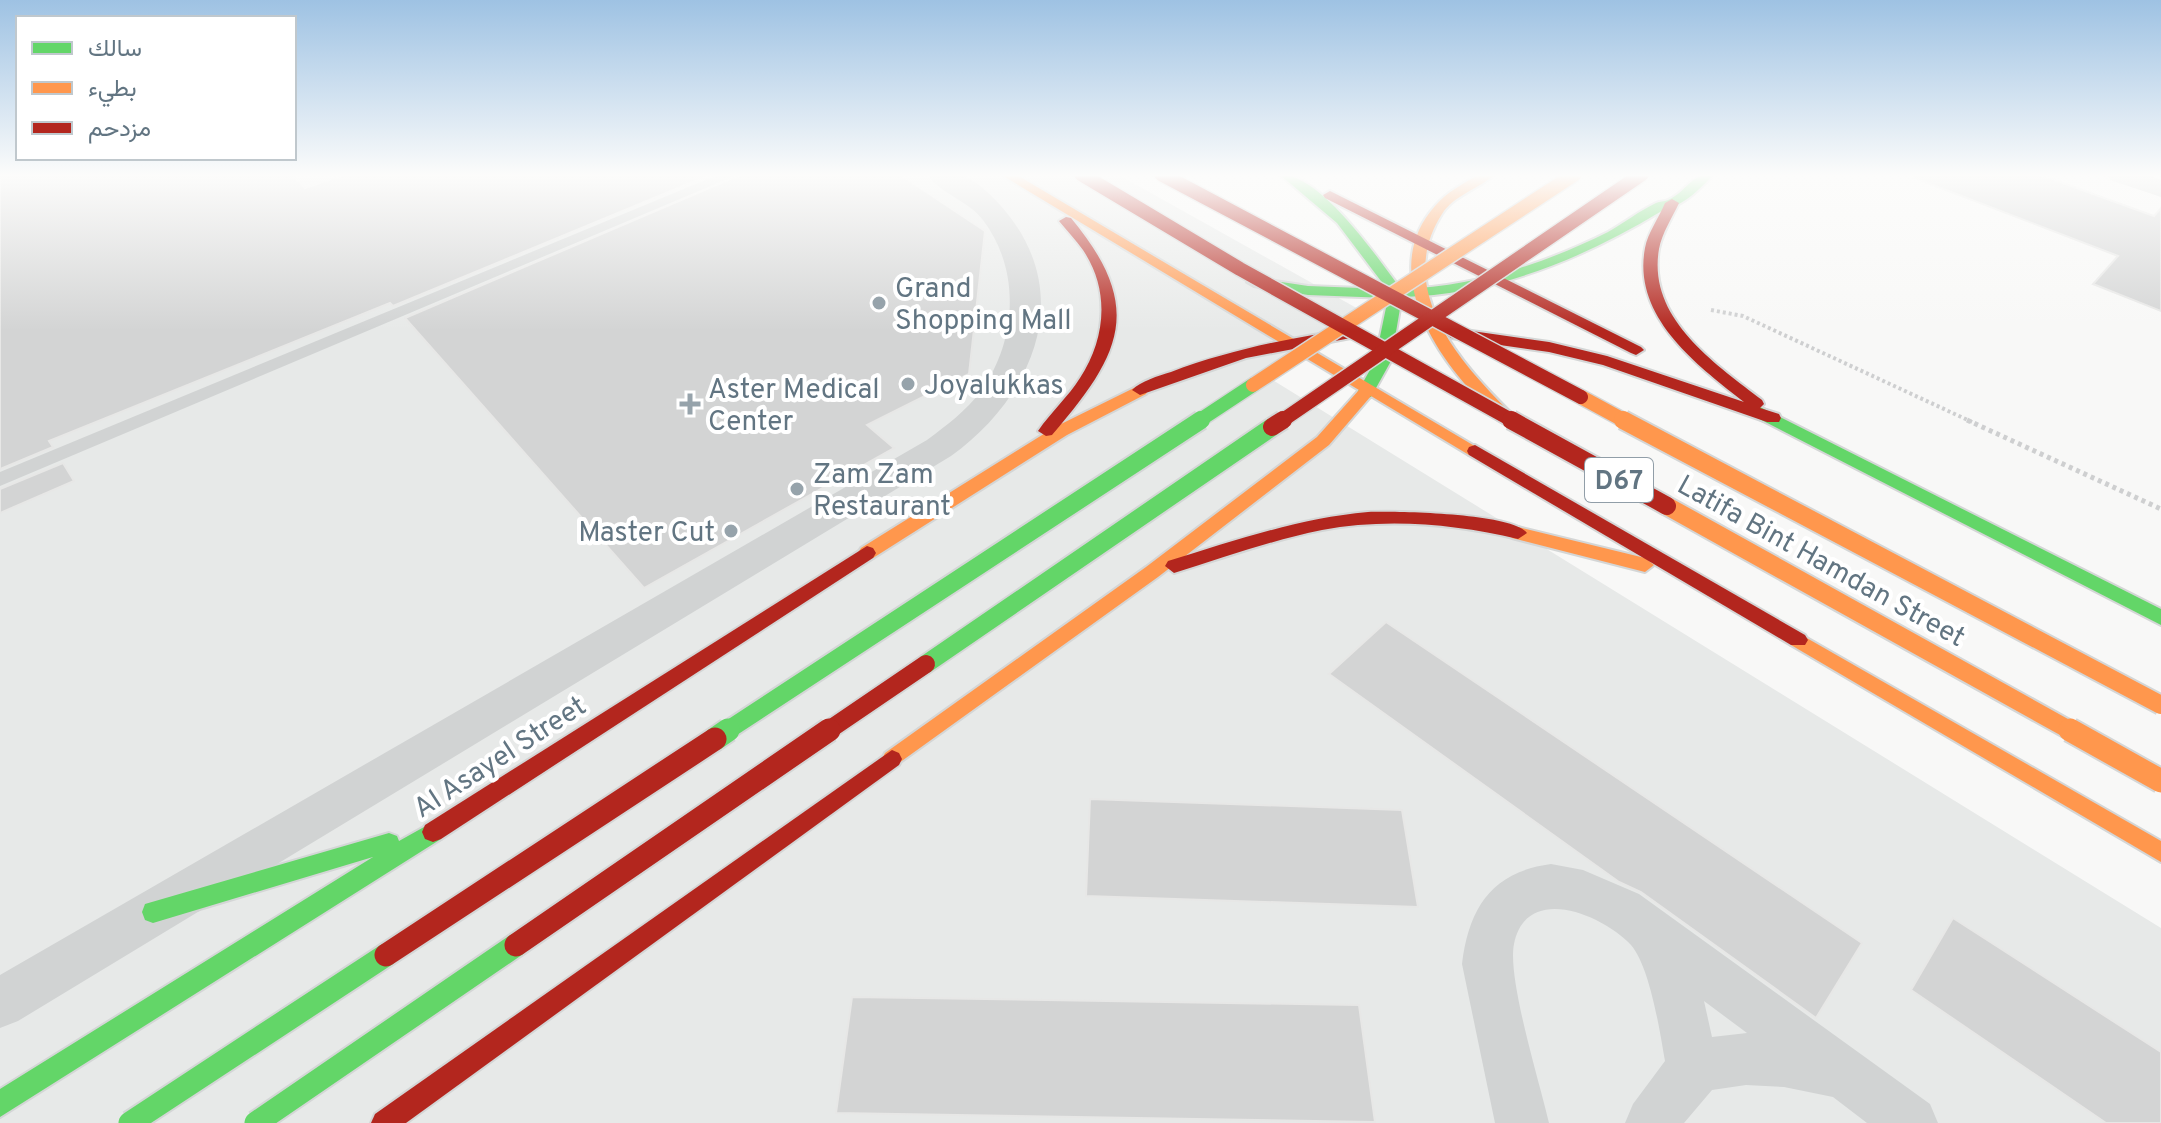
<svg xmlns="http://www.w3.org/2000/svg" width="2161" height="1123" font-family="Overpass,Vazirmatn,sans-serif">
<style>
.built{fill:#e7e9e8}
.building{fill:#d3d4d4;stroke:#e7e7e6;stroke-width:2}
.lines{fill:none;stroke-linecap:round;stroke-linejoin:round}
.fast-casing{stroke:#d4d6d6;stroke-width:4}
.slow-casing{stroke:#d4d6d6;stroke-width:4}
.jam-casing{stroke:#d4d6d6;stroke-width:4}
.path-far1{stroke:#cecfd0;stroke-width:4;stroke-dasharray:3 3;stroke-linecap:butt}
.path{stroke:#cecfd0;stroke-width:5;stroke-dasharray:4 4;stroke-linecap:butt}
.lane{fill:#d1d3d3;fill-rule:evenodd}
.street{fill:#d1d3d3;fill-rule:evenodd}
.fast{fill:#63d668;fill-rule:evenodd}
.slow{fill:#ff974d;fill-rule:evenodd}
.jam{fill:#b3261e;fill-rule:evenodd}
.fast-bridge-far2-casing{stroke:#d4d6d6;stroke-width:17;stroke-linecap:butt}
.fast-bridge-far1-casing{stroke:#d4d6d6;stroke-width:22;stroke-linecap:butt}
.fast-bridge-casing{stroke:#d4d6d6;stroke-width:27;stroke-linecap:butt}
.slow-bridge-far2-casing{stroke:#d4d6d6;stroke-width:17;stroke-linecap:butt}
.slow-bridge-far1-casing{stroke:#d4d6d6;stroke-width:22;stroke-linecap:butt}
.slow-bridge-casing{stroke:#d4d6d6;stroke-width:27;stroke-linecap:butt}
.jam-bridge-far2-casing{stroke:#d4d6d6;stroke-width:17;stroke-linecap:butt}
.jam-bridge-far1-casing{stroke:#d4d6d6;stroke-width:22;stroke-linecap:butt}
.jam-bridge-casing{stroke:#d4d6d6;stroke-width:27;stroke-linecap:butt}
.fast-bridge-far2{stroke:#63d668;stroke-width:14}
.fast-bridge-far1{stroke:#63d668;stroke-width:18}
.fast-bridge{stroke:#63d668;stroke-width:23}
.slow-bridge-far2{stroke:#ff974d;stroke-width:14}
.slow-bridge-far1{stroke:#ff974d;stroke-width:18}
.slow-bridge{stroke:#ff974d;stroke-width:23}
.jam-bridge-far2{stroke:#b3261e;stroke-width:14}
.jam-bridge-far1{stroke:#b3261e;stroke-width:18}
.jam-bridge{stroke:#b3261e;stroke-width:23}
.poi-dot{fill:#96a3ab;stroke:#fff;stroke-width:3}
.labels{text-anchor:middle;stroke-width:8;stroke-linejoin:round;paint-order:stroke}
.shield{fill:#fff;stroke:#919ea8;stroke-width:2}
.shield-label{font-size:26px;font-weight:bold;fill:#627582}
.poi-label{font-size:28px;fill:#627582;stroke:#fff;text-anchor:start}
.street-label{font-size:28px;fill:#627582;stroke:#fff}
</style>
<rect width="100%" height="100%" fill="#f8f8f7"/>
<path class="built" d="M0 174H1117L1369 315 1271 379 2161 928V1123H0Z"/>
<g class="building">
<path d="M0 174H292L305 188 346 174H712L393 306 390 303 49 441 53 447 0 469Z"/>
<path d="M742 174H899L985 231 969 374 867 425 894 448 644 588 405 318Z"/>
<path d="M1912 174H2038L2154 216 2161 208V311L2093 284 2118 256 1912 177Z"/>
<path d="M63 463 74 481 0 513V489Z"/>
<path d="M1386 622 1862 943 1816 1018 1641 892 1619 882 1329 674Z"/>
<path d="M1090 799 1402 810 1418 907 1086 896Z"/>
<path d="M1953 918 2161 1052V1123H2106L1911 990Z"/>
<path d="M852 997 1359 1005 1375 1122 836 1113Z"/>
</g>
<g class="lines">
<defs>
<g id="fast">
<path d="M1279 174C1321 174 1376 256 1401 289 1473 287 1544 264 1608 232 1624 223 1639 211 1656 203 1660 201 1664 202 1668 200 1688 191 1689 174 1714 174 1705 184 1690 199 1677 205 1671 208 1666 208 1660 212 1582 259 1495 295 1402 297L1391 361 1371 397 1365 398 1357 393 1375 361 1388 298 1308 295 1254 286 1247 282 1254 278 1308 286 1387 289 1337 223Z"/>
<path d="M1748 401 2161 609V625L1742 410 1740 406Z"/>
<path d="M433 822 441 825 444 832 441 839 0 1117V1089L373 857 153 923 145 920 142 912 145 904 389 833 397 836 399 841Z"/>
</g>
<g id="slow">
<path d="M1000 174H1015L1483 451 1481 455H1469L1371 396 1329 445 1158 577 892 768 885 765 882 759 885 753 1146 567 1317 437 1359 390Z"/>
<path d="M1480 174H1495C1479 189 1454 195 1442 214 1393 290 1462 365 1514 416L1516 420 1508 425C1491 420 1475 396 1464 383 1423 335 1385 262 1435 206 1447 192 1464 183 1480 174Z"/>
<path d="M1140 385 1148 390 1146 394 1067 435 873 558H861L858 553 861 548 1055 427Z"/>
<path d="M1518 527 1645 558 1654 565 1645 572 1512 538 1509 533Z"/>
<path d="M1798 633 2161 841V862L1791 645 1788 640 1791 635Z"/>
</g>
<g id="jam">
<path d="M1330 191 1641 347 1644 350 1636 355 1631 353 1325 198 1323 195Z"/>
<path d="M1672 199 1679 203C1672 218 1662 233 1659 249 1647 318 1714 363 1762 400L1764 404 1760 408 1779 414 1781 418 1779 422H1767L1603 365 1549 352 1451 338 1444 333 1451 328 1549 342 1607 356 1744 402C1697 365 1632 317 1645 248 1648 232 1659 218 1665 203Z"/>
<path d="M1066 217 1071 218C1145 307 1122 354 1052 435L1046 436 1038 431C1051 412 1068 397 1080 378 1106 338 1110 290 1083 250 1076 240 1067 231 1059 221Z"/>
<path d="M1351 329 1358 334 1356 337 1246 358 1140 395 1132 390C1141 381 1158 376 1171 372 1229 350 1289 338 1351 329Z"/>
<path d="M1475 445 1805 635 1808 640 1805 645H1791L1469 455 1467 451 1469 447Z"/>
<path d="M1368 512C1396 511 1512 513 1527 533L1518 539C1454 524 1387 518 1322 530 1272 540 1223 558 1174 573L1165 566 1168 561C1234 541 1299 518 1368 512Z"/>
<path d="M867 546 873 548 876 553 873 558 441 839 433 842 425 839 422 832 425 825Z"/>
<path d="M892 750 899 753 902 759 899 765 406 1123H371L375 1114Z"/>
</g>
</defs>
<use href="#fast" class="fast-casing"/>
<use href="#slow" class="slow-casing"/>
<use href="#jam" class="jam-casing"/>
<path class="path-far1" d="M1711 310 1743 316 1972 422"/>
<path class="path" d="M1967 420 2161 509"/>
<path class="lane" d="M720 174H739L0 486V472Z"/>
<g class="street">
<path d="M927 174C936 174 948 172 958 174 977 179 998 201 1010 217 1075 302 1029 400 951 456L18 1021 0 1028V975L927 440C947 425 966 411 981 391 1017 341 1021 270 983 220 968 200 940 194 927 174Z"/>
<path d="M2107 174H2145L2161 180V197L2110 180Z"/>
<path d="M1551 864 1583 870 1639 894 1930 1104 1938 1123H1867L1833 1097 1784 1087 1746 1085 1712 1090 1684 1123H1625L1633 1104 1665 1061C1660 1032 1650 967 1631 945 1602 914 1526 883 1514 944 1507 979 1540 1083 1549 1123H1495L1462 964C1469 907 1492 872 1551 864ZM1704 1001 1747 1033 1712 1037Z"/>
</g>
<use href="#fast" class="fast"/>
<use href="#slow" class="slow"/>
<use href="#jam" class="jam"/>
<defs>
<path id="fast-bridge-far2" d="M1197 422 1253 385"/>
<g id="fast-bridge-far1">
<path d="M926 664 1272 427"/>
<path d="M725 732 1201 420"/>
</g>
<g id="fast-bridge">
<path d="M715 739 728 730"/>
<path d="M130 1123 386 955"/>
<path d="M256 1123 516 945"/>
</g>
<g id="slow-bridge-far2">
<path d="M1253 385 1575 174"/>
<path d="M1581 397 1627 422"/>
</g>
<g id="slow-bridge-far1">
<path d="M1623 420 2161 705"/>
<path d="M1667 506 2073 732"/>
</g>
<path id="slow-bridge" d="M2070 730 2161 781"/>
<g id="jam-bridge-far2">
<path d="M1081 174 1240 269 1515 422"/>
<path d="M1161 174 1581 397"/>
<path d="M1280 422 1642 174"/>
</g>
<g id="jam-bridge-far1">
<path d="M1511 420 1667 506"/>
<path d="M1272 427 1283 420"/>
<path d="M826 732 926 664"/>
</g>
<g id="jam-bridge">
<path d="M516 945 829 730"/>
<path d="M386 955 715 739"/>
</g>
</defs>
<use href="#fast-bridge-far2" class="fast-bridge-far2-casing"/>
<use href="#fast-bridge-far1" class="fast-bridge-far1-casing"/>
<use href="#fast-bridge" class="fast-bridge-casing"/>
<use href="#slow-bridge-far2" class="slow-bridge-far2-casing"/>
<use href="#slow-bridge-far1" class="slow-bridge-far1-casing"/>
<use href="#slow-bridge" class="slow-bridge-casing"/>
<use href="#jam-bridge-far2" class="jam-bridge-far2-casing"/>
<use href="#jam-bridge-far1" class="jam-bridge-far1-casing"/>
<use href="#jam-bridge" class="jam-bridge-casing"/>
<use href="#fast-bridge-far2" class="fast-bridge-far2"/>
<use href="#fast-bridge-far1" class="fast-bridge-far1"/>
<use href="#fast-bridge" class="fast-bridge"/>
<use href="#slow-bridge-far2" class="slow-bridge-far2"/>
<use href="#slow-bridge-far1" class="slow-bridge-far1"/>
<use href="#slow-bridge" class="slow-bridge"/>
<use href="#jam-bridge-far2" class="jam-bridge-far2"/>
<use href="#jam-bridge-far1" class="jam-bridge-far1"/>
<use href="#jam-bridge" class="jam-bridge"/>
</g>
<linearGradient id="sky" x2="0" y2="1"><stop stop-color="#9ec2e3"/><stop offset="0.53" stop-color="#fcfcfb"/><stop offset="1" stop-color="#fcfcfb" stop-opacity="0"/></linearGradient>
<rect width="2161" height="331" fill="url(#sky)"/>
<g class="poi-dot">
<circle cx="879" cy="303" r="8"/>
<circle cx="908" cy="384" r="8"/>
<path d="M686 392h8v8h8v8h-8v8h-8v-8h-8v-8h8z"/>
<circle cx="797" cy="489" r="8"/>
<circle cx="731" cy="531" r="8"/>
</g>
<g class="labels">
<rect class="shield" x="1585" y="458" width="68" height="44" rx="6"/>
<g class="shield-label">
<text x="1619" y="489">D67</text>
</g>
<g class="poi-label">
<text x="895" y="297">Grand<tspan x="895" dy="32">Shopping Mall</tspan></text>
<text x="924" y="394">Joyalukkas</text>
<text x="708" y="398">Aster Medical<tspan x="708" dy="32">Center</tspan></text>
<text x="813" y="483">Zam Zam<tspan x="813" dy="32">Restaurant</tspan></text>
<text x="715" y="541" text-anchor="end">Master Cut</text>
</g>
<g class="street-label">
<text transform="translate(1822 560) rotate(29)" y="10">Latifa Bint Hamdan Street</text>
<text transform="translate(499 756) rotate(-33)" y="10">Al Asayel Street</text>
</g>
</g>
<rect x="16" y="16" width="280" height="144" fill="#ffffff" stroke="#c0c8cd" stroke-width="2"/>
<rect x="32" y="42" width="40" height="12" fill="#63d668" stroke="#c0c8cd" stroke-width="2"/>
<text x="88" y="56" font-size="24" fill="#627582">سالك</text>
<rect x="32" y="82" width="40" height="12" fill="#ff974d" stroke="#c0c8cd" stroke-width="2"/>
<text x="88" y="96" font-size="24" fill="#627582">بطيء</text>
<rect x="32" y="122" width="40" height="12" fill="#b3261e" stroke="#c0c8cd" stroke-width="2"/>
<text x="88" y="136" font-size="24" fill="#627582">مزدحم</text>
</svg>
